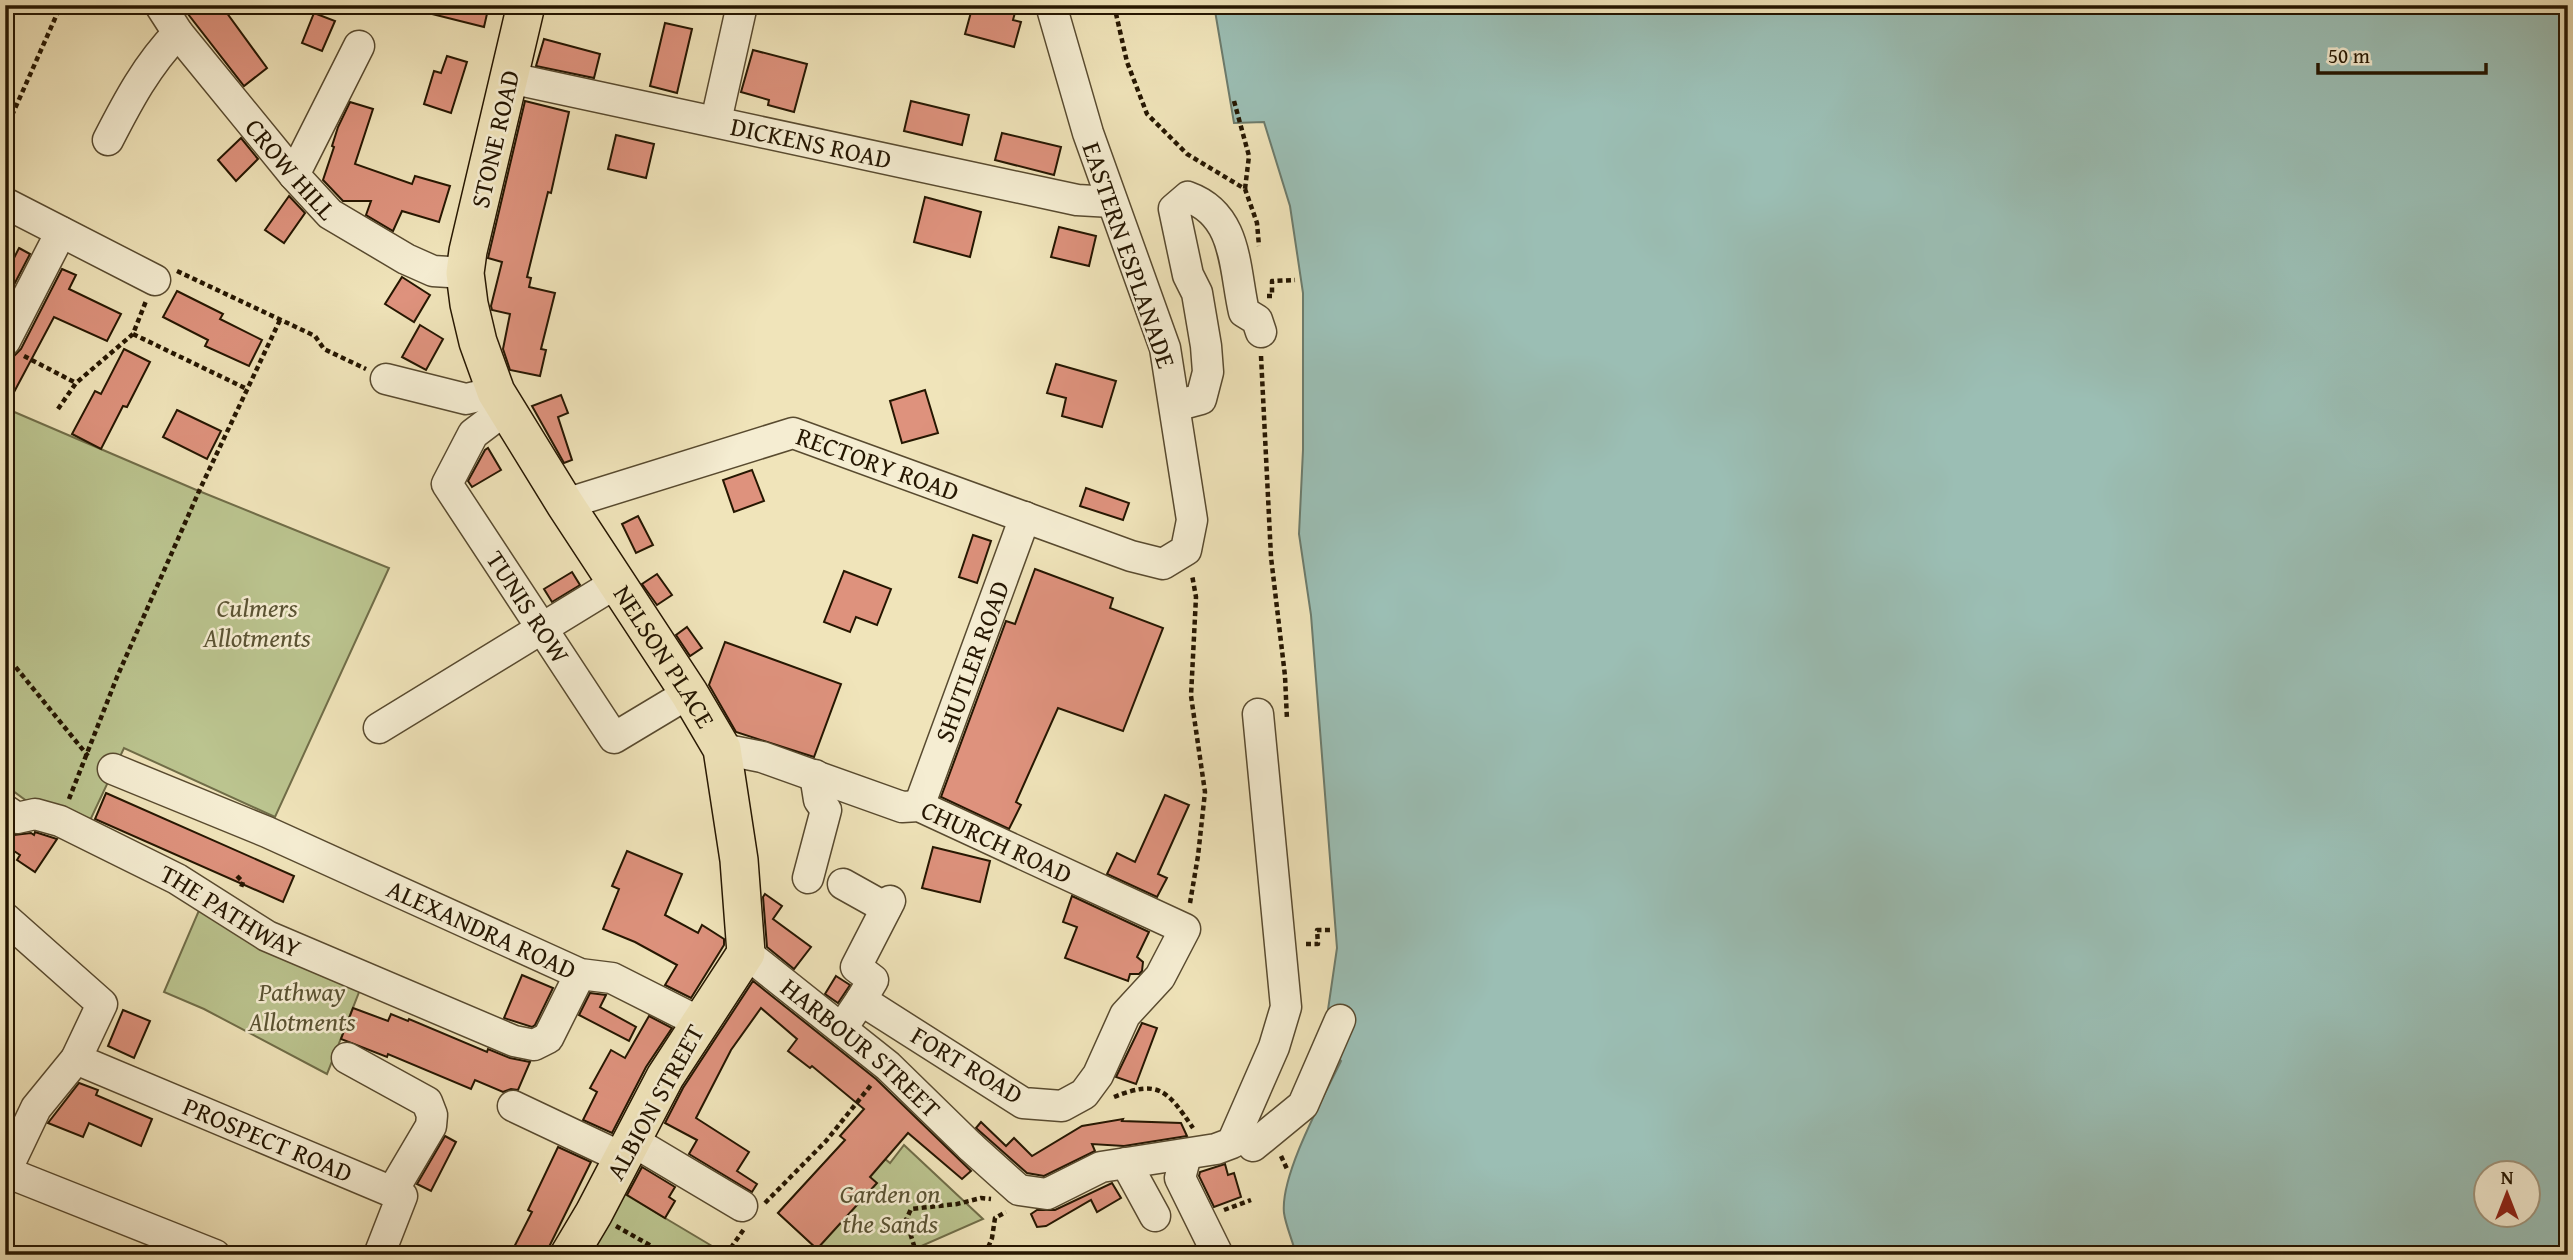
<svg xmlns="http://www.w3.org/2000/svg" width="2573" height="1260" font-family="'Gentium Book Plus',serif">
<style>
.green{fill:#bbc48f;stroke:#706d48;stroke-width:2}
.water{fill:#9bbeb4;stroke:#6c7b6c;stroke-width:2;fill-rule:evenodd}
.building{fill:#de927d;stroke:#251601;stroke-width:2}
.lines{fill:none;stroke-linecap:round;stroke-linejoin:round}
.minor-casing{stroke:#584a2f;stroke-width:33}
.major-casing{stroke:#251601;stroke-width:40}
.path{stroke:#251601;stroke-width:4.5;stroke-dasharray:5 3.5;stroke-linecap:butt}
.minor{stroke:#f5edd2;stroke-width:30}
.major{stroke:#f0e4ba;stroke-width:37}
.labels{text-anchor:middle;stroke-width:5;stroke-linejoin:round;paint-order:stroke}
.street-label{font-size:26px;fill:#251601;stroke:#f5edd2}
.park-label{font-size:26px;font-style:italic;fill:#5a5333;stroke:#f5edd2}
</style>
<rect width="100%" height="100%" fill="#f0e4ba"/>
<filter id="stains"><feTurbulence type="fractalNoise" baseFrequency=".00286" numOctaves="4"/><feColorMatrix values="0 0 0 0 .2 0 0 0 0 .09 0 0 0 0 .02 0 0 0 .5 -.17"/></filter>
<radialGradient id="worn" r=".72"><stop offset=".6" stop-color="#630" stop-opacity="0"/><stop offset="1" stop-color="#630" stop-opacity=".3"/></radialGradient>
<g class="green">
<path d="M5 408 194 489 389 568 275 817 124 748 86 829 39 810 5 785Z"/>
<path d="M203 901 363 982 327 1074 204 1009 164 992Z"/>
<path d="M904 1145 983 1219 901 1255H824L778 1213 839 1147 879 1154 890 1163Z"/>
<path d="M623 1193 717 1249 713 1255H587Z"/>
</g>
<path class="water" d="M1214 5H2568V1255H1296C1293 1241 1286 1227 1284 1213 1280 1175 1324 1096 1341 1061L1323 1044 1337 948 1311 615 1299 534 1303 450V293L1290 206 1264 122 1234 123ZM2486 1172H2528V1214H2486Z"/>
<g class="building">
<path d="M181 5H221L267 68 244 86Z"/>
<path d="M425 5H489L484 27 424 12Z"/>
<path d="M973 5H1017L1013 20 1021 22 1014 47 965 34Z"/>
<path d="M314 13 335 21 322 51 302 43Z"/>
<path d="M665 23 692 29 677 93 650 86Z"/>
<path d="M544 39 600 54 594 78 536 66Z"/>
<path d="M753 50 807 64 794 112 768 105 769 100 741 92Z"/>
<path d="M447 56 467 62 451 113 424 104 434 71 441 73Z"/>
<path d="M525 101 569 112 551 193 548 192 527 277 531 278 529 287 555 293 541 349 546 350 540 376 510 370 503 349 510 314 492 310 491 306 502 262 488 258Z"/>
<path d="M911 101 969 115 962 145 904 131Z"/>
<path d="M350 102 373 109 355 164 412 184 415 176 450 186 439 222 402 211 393 231 366 215 371 201H343L323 180 334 147 332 146 338 127Z"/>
<path d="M1002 133 1061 147 1054 175 995 160Z"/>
<path d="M616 135 654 144 646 178 608 169Z"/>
<path d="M241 138 258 159 236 181 218 160Z"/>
<path d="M289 196 305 213 284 243 265 230Z"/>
<path d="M925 197 981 212 970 257 914 242Z"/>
<path d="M1059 227 1096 236 1089 266 1051 257Z"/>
<path d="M19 248 30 254 5 302V276Z"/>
<path d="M62 269 76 275 69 289 121 314 107 341 54 317 5 409V358L14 356 21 349Z"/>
<path d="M402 277 430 295 414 322 385 304Z"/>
<path d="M177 291 223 314 220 319 262 340 249 366 205 346 208 340 163 317Z"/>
<path d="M420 325 443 339 426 370 402 357Z"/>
<path d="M124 349 150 362 127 407 123 406 101 449 72 434 95 391 101 394Z"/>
<path d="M1056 364 1116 381 1102 427 1062 416 1066 398 1047 393Z"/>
<path d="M925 390 938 433 902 443 890 401Z"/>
<path d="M561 395 568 413 558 417 572 460 564 463 532 406Z"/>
<path d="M177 410 221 431 207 459 163 437Z"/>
<path d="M488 448 501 470 472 487 468 481 485 450Z"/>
<path d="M752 470 764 501 734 512 723 480Z"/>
<path d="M1086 488 1129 503 1123 520 1080 506Z"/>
<path d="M638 516 653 545 636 553 622 524Z"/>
<path d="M973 535 991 541 977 583 959 577Z"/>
<path d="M1035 569 1113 598 1110 608 1163 628 1123 731 1058 708 1016 802 1021 805 1009 829 941 797 1006 621 1015 624Z"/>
<path d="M844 571 891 589 877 625 856 617 850 632 824 622Z"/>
<path d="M572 572 580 585 552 602 544 589Z"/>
<path d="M657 574 672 595 657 605 642 584Z"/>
<path d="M687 627 702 648 690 656 676 635Z"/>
<path d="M725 642 841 684 814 757 736 732 709 685Z"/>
<path d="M106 793 294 876 283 902 95 819Z"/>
<path d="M1165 795 1189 805 1158 874 1167 878 1157 897 1107 874 1117 853 1135 862Z"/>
<path d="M5 831 14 835 31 833 34 835 35 832 57 839 35 872 17 860 20 855 5 845Z"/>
<path d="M933 847 990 861 980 902 922 888Z"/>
<path d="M627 851 682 874 665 915 698 933 702 925 724 939V945L691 998 665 985 677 965 635 942 603 929 619 889 612 886Z"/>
<path d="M765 894 782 906 773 919 811 947 794 969 767 947 763 897Z"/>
<path d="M1072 896 1149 932 1137 957 1143 962 1142 971 1139 974H1130L1128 981 1065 958 1077 927 1063 922Z"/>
<path d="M522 975 553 988 535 1025 532 1027 504 1018Z"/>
<path d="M836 976 850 985 838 1003 825 994Z"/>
<path d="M753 981 876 1079 971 1171 962 1179 908 1133 870 1177 877 1183 817 1249 778 1213 845 1140 840 1136 864 1109 812 1066 810 1068 788 1051 797 1039 761 1008 731 1050 696 1118 749 1152 737 1171 757 1184 752 1192 689 1154 697 1140 665 1123 683 1088Z"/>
<path d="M590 993 606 995 600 1007 636 1027 629 1041 579 1015Z"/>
<path d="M353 1008 388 1021 391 1014 408 1021 409 1019 487 1052 488 1049 510 1058 530 1062 518 1090 511 1089 503 1092 475 1080 471 1089 388 1054 387 1057 341 1039Z"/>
<path d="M123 1010 150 1021 134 1058 108 1046Z"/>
<path d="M649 1016 672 1028 646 1067 612 1133 583 1120 597 1092 590 1088 611 1050 625 1058Z"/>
<path d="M1142 1023 1157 1028 1136 1084 1116 1077Z"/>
<path d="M79 1083 98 1090 96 1095 152 1119 141 1146 89 1123 83 1137 48 1123Z"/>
<path d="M1123 1119 1122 1121 1181 1123 1187 1136 1124 1146 1092 1144 1095 1151 1044 1176 1027 1173 976 1128 981 1122 1006 1146 1014 1138 1032 1156 1082 1126Z"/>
<path d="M445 1136 456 1142 431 1191 417 1184Z"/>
<path d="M558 1147 591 1162 545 1255H510L532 1212 528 1210Z"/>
<path d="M1225 1164 1228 1175 1234 1173 1241 1197 1214 1207 1199 1176 1200 1172Z"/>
<path d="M642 1167 675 1187 669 1197 675 1201 665 1218 627 1195Z"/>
<path d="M1112 1183 1121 1198 1097 1212 1091 1200 1046 1226 1037 1227 1031 1214 1037 1210H1055Z"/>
</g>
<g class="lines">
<defs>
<g id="minor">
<path id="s1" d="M160 5 178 33 294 175 330 214 406 259 433 271 465 273"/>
<path id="s2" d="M510 78 1077 200 1112 202"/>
<path d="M716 121 742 5"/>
<path d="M108 140C128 101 147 65 178 33"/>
<path d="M294 175 359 46"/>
<path d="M5 203 155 280"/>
<path d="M5 341 61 232"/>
<path d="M386 379 466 399 496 392"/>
<path d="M1175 406 1201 399 1208 372 1206 346 1197 293 1188 275 1174 209 1188 197C1238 215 1234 269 1244 312L1257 320 1261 332"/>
<path id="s3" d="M506 409 473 434 447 484 614 738 689 693"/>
<path id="s4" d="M565 504 793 433 1131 556 1163 564 1186 550 1192 520 1165 348 1088 133 1051 5"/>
<path d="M379 728 616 583"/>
<path id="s5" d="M722 749 762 757 902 807 919 806 1185 929 1160 977 1125 1015 1098 1075 1084 1094 1062 1106 1023 1103 861 1000 842 1028"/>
<path id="s6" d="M113 769 267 832 580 974 612 978 699 1022"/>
<path id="s7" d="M919 806 1025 517"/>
<path id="s8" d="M5 810 17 818 35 814 60 821 177 879 267 936 514 1041 534 1045 548 1038 580 974"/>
<path d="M808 878 826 810 819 800 815 775"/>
<path d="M843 884 886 908"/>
<path d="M5 918 102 1004 76 1059 36 1108 5 1173"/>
<path id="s9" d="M746 953 888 1066 970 1146"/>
<path d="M861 1000 873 980 856 967 890 901"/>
<path d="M347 1058 427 1102 432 1115 431 1126 392 1192"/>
<path id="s10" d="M76 1059 402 1196 379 1255"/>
<path d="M513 1106 623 1158"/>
<path d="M631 1140 742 1206"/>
<path d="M1253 1146 1303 1105 1340 1020"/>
<path d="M971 1147 1019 1190 1047 1194 1101 1167 1216 1149 1232 1143 1274 1047 1286 1007 1258 714"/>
<path d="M1186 1155 1180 1178 1218 1255"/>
<path d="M1126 1163 1155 1216"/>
<path d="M6 1172 215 1255"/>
</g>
<g id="major">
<path id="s11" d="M526 5 468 251 465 273 469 304 478 342 496 392 565 504 689 693 722 749 739 860 746 953 665 1077 594 1213 569 1255"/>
</g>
</defs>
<use href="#minor" class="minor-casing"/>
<use href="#major" class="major-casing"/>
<g class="path">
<path d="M1114 5 1127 62 1147 114 1187 154 1245 189 1257 223 1259 246"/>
<path d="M1234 101 1249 156 1245 189"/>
<path d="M5 131 61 5"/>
<path d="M177 271 315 336 324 349 366 369"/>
<path d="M1267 296H1272V281L1295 280"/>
<path d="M133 334 247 389"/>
<path d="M24 356 76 383"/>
<path d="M1261 356 1271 557 1285 676 1287 720"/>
<path d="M58 409 76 383 133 334 146 301"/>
<path d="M5 654 88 756"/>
<path d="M69 799 117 677 200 489 280 320"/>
<path d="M237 876 243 882 240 890"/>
<path d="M1190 903 1198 856 1205 792 1191 696 1196 597 1192 575"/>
<path d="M1306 944H1318L1317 930H1333"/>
<path d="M1114 1097C1159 1079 1167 1090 1193 1128"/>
<path d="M1281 1156 1287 1169"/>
<path d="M765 1203 826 1141 871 1085"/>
<path d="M1224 1210 1251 1200"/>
<path d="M616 1226 667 1255"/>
<path d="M884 1227 908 1228"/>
<path d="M726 1255 744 1229"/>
<path d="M917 1255 906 1220 911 1209 957 1204 981 1198 991 1199"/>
<path d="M985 1255 992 1238 995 1218 1006 1212"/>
</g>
<use href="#minor" class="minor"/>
<use href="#major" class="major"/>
</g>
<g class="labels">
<g class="street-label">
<text transform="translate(495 139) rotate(-77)" y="9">STONE ROAD</text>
<text dy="9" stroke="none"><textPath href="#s2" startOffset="308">DICKENS ROAD</textPath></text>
<text dy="9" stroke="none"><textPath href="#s1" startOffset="210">CROW HILL</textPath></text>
<text transform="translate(1129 255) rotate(71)" y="9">EASTERN ESPLANADE</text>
<text dy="9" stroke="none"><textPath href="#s4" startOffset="329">RECTORY ROAD</textPath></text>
<text dy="9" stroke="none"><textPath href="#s3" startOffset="245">TUNIS ROW</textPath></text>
<text dy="9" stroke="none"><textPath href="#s11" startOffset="712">NELSON PLACE</textPath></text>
<text dy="9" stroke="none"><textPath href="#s7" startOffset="154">SHUTLER ROAD</textPath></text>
<text dy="9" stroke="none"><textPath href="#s5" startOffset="292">CHURCH ROAD</textPath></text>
<text dy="9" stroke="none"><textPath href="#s8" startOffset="252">THE PATHWAY</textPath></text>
<text dy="9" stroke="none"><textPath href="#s6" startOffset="402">ALEXANDRA ROAD</textPath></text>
<text dy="9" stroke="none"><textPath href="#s9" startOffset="149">HARBOUR STREET</textPath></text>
<text transform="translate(967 1065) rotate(31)" y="9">FORT ROAD</text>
<text transform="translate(655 1102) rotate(-61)" y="9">ALBION STREET</text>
<text dy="9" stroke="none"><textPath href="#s10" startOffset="208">PROSPECT ROAD</textPath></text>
</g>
<g class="park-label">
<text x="257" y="617">Culmers<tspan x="257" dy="30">Allotments</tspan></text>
<text x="302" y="1001">Pathway<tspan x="302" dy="30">Allotments</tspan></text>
<text x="890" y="1203">Garden on<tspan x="890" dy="30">the Sands</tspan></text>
</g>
</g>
<rect width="2573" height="1260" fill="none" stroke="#f0e4ba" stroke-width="28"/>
<rect x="7" y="7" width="2559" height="1246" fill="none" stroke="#251601" stroke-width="3.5"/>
<rect x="14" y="14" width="2545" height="1232" fill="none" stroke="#251601" stroke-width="2"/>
<g transform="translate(2507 1194)"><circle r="33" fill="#f5edd2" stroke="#a2977e" stroke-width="2"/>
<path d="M0-5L12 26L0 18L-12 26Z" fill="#8f2418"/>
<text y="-10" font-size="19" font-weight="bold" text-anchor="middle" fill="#251601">N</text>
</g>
<path d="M2318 63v10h168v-10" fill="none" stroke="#251601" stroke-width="3.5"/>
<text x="2328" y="63" font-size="21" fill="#251601" stroke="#f5edd2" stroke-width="5" paint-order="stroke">50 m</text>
<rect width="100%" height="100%" filter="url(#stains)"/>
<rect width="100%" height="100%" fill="url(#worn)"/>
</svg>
